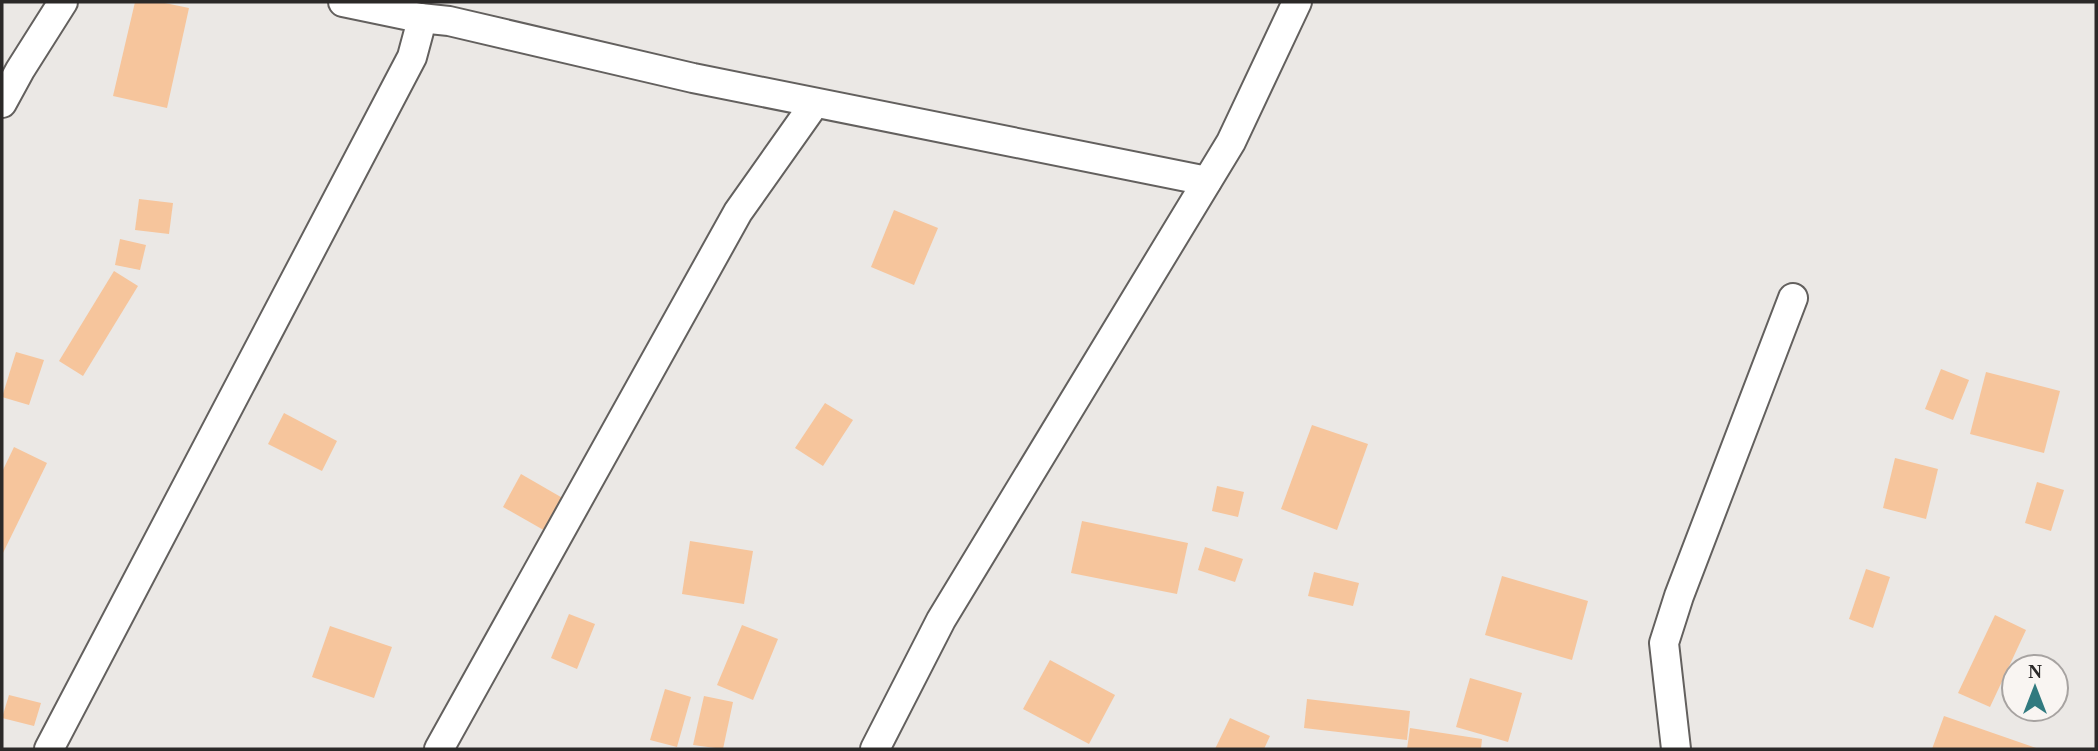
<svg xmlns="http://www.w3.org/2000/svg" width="2098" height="751" font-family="Georgia,serif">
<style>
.building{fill:#f6c59c}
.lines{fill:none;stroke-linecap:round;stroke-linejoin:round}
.street-casing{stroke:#63605e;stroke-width:32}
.street{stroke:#fff;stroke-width:28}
</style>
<rect width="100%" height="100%" fill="#ebe8e5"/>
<g class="building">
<path d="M135 2H160L189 8 167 108 113 96Z"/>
<path d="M139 199 173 203 169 234 135 230Z"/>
<path d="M894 210 938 228 914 285 871 267Z"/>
<path d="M120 239 146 245 140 270 115 265Z"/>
<path d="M114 271 138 286 83 376 59 361Z"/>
<path d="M16 352 44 360 29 405 2 397Z"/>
<path d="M1941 369 1969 380 1953 420 1925 409Z"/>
<path d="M1986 372 2060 391 2044 453 1970 434Z"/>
<path d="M825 403 853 420 823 466 795 448Z"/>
<path d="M284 413 337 441 322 471 268 444Z"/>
<path d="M1312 425 1368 444 1337 530 1281 509Z"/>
<path d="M14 447 47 463 2 555V472Z"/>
<path d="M1895 458 1938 469 1926 519 1883 508Z"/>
<path d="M521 474 566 500 547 532 503 507Z"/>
<path d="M2037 482 2064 490 2051 531 2025 523Z"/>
<path d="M1217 486 1244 492 1238 517 1212 511Z"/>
<path d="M1082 521 1188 543 1177 594 1071 573Z"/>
<path d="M690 541 753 551 744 604 682 594Z"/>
<path d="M1205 547 1243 559 1235 582 1198 570Z"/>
<path d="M1866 569 1890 577 1873 628 1849 619Z"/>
<path d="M1314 572 1359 583 1353 606 1308 596Z"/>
<path d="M1502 576 1588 601 1572 660 1485 635Z"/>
<path d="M569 614 595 624 577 669 551 658Z"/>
<path d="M1995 615 2026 630 1990 707 1958 693Z"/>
<path d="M742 625 778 639 753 700 717 685Z"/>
<path d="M330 626 392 647 374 698 312 677Z"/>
<path d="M1050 660 1115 695 1089 744 1023 709Z"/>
<path d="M1470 678 1522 693 1508 742 1456 727Z"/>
<path d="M665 689 691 697 677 747 650 740Z"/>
<path d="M9 695 41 703 34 726 2 718Z"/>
<path d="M704 696 733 702 723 749 693 745Z"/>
<path d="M1307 699 1410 711 1407 740 1304 728Z"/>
<path d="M1944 716 2039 749H1932Z"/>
<path d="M1230 718 1270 736 1264 749H1215Z"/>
<path d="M1410 728 1482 739 1481 749H1407Z"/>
</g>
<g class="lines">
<defs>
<g id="street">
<path d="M420 18 449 21 693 78 1207 181"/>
<path d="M2 103 20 70 63 2"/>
<path d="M49 749 412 57 419 31 420 18 343 2"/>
<path d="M439 749 738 212 815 103"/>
<path d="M875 749 941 620 1231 142 1297 2"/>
<path d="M1676 749 1664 643 1679 596 1793 298"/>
</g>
</defs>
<use href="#street" class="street-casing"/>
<use href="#street" class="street"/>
</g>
<rect width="2098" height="751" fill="none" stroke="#2b2928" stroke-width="7"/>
<g transform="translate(2035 688)"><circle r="33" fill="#f9f5f2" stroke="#a7a3a1" stroke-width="2"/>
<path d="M0-5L12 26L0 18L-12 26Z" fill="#317a7f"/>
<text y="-10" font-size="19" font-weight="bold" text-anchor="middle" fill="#2b2928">N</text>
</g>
</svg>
